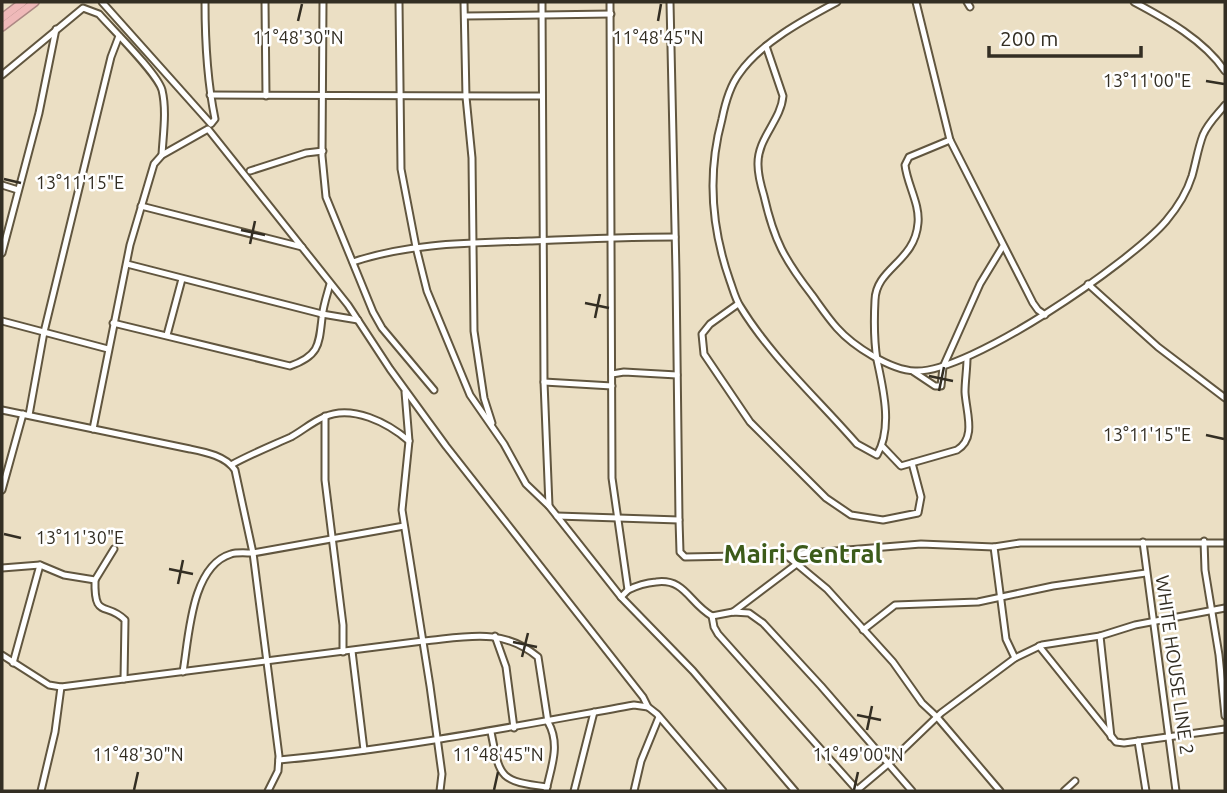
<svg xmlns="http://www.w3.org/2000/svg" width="1227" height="793" font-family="Ubuntu,sans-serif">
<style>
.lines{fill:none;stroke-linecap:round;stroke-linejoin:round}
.minor-casing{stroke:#61563f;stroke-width:9}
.highway-casing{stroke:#ad8884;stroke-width:10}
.minor{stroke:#fff;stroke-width:5}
.highway{stroke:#efb9b9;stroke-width:7}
.ticks{fill:none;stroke:#332e23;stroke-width:2.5}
.labels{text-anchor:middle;stroke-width:5;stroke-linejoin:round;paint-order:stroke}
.street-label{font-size:19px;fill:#332e23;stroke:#fff}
.district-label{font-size:26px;font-weight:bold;fill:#3c5b1a;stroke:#fff}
.ticks-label{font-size:18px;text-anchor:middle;fill:#332e23;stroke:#fff;stroke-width:5;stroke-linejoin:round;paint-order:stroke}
</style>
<rect width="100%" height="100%" fill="#ebdfc4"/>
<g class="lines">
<defs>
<g id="minor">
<path d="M102 2 211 124 215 119C207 80 205 41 205 2"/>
<path d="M265 2 266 96"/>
<path d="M323 2 322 156 326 197 373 312 382 328 434 390"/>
<path d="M399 2 401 169 416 247 427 291 470 395 504 444 526 484 549 506 621 597 693 671 795 791"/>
<path d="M464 2 466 97 472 158 474 331 484 398 492 423"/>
<path d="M542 2 544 382 549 506"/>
<path d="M610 2 612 478 628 590 621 597"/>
<path d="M670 2 676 273 679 520 680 552 685 557 786 555 921 544 994 547 1020 543H1225"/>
<path d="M837 2C805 19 760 43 739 74 730 86 725 104 722 119 707 174 711 227 730 281 733 289 735 298 740 306 771 357 818 399 857 444L877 455C893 428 883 388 877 360 874 341 874 319 875 300 876 268 915 262 918 223 920 204 907 184 905 165L909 157 950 140"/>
<path d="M916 2 950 140 1033 303 1038 310 1045 315"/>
<path d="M967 2 970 7"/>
<path d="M1134 2C1166 19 1204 40 1225 71"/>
<path d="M465 16 611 14"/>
<path d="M766 46 783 96C781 121 757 138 758 165 758 175 761 186 764 196 774 240 784 259 812 295 820 306 828 318 837 328 853 346 890 370 915 371 968 374 1130 263 1166 221 1177 208 1187 192 1192 176 1196 162 1198 148 1203 135 1208 123 1217 115 1225 105"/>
<path d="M2 75 83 8 99 14C113 30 157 73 162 90 167 111 163 135 162 155"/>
<path d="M210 95 542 96"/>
<path d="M250 171 306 153 323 151"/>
<path d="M2 185 18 190"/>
<path d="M141 206 302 247"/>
<path d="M2 253 39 113 56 29"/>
<path d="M353 262C409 243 470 243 529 241 578 239 626 237 675 237"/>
<path d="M127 264 322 314 358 320"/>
<path d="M1088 284 1158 347 1225 398"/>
<path d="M738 304 710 324 702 334 704 354 750 422 826 498 851 515 883 520 918 513 921 497 912 463"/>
<path d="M2 321 108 349"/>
<path d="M113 323 290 366C319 356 319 345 322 318 323 306 327 295 330 284"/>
<path d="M167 335 182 279"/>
<path d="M914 372 935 386H941L943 367 956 338 980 284 1003 246"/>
<path d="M612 374 624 372 677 375"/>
<path d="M544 382 612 386"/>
<path d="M405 392 409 441 402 510 430 686 442 774 440 791"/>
<path d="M2 410 190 449C205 452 226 456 235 470L253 553 279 756 278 771 268 791"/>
<path d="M29 415 44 332 111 57 119 36"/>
<path d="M325 416V480L343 625V652"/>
<path d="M93 429 130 245 154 164 162 155 208 129 348 305 390 369 446 446 643 697 648 707 657 714 723 791"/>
<path d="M882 446 901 466 957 450C977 438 966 412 965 392 965 381 967 369 967 358"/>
<path d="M231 465C251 454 271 446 291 437 302 431 312 422 324 417 352 404 388 423 409 441"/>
<path d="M2 490 23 414"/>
<path d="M557 516 679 520"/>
<path d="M1204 541 1205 570 1219 655 1225 716"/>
<path d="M1143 542 1176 791"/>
<path d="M994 547 1006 639 1015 658"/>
<path d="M786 555 827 589 893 662 922 703 937 717 1000 791"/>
<path d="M2 568 40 565 64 575 95 580 114 549"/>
<path d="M95 580C94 620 106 601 125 620L124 679"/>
<path d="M628 590C638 585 645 583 656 582 685 578 689 603 712 616L733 612 749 613 763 623 821 686 912 791"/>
<path d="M733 612 798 563"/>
<path d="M712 616 714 627 718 634 858 791"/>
<path d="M863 630 895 605 978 602 1053 586 1146 573"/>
<path d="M495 636 506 667 514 728"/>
<path d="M1100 636 1111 737"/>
<path d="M1039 646 1116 742 1124 743 1225 729"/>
<path d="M352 651 364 750"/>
<path d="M2 655 49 685 61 687 423 641C467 637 502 627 538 657L548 722C561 745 551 767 546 791"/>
<path d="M13 663 40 565"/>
<path d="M183 672C189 637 191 566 231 554 237 552 246 553 253 553L404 526"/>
<path d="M491 732C500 778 499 781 547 787"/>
<path d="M1138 741 1146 791"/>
<path d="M279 760C399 749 516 726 634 705L648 707"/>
<path d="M41 791 55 732 61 687"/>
<path d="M574 791 594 712"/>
<path d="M634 791 641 761 659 717"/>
<path d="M856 791 888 764 941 713 1015 658 1042 645 1100 636 1135 625 1225 608"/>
<path d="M1064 791 1075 781"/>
</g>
<g id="highway">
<path d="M2 18 23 2"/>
<path d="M2 27 35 2"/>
</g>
</defs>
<use href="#minor" class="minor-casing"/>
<use href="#highway" class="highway-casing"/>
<use href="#minor" class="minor"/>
<use href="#highway" class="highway"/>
</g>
<path class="ticks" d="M298 21 302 4M658 21 661 4M1206 81 1224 84M4 179 21 183M241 230 265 235M250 244 255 221M585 303 609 308M595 318 600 294M929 376 953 381M939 391 944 367M1206 435 1224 439M4 534 21 538M169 569 193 574M178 584 183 560M513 642 537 647M522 657 528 633M857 715 881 720M867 730 872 706M134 790 138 772M494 790 498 772M854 790 858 772"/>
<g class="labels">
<g class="street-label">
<text transform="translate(1175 665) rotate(82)" y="7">WHITE HOUSE LINE 2</text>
</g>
<g class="district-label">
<text x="803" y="563">Mairi Central</text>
</g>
</g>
<g class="ticks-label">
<text x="298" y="44">11°48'30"N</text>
<text x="658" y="44">11°48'45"N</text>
<text x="1147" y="87">13°11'00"E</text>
<text x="80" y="189">13°11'15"E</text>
<text x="1147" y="441">13°11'15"E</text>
<text x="80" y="544">13°11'30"E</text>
<text x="138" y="761">11°48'30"N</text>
<text x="498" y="761">11°48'45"N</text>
<text x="858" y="761">11°49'00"N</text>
</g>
<rect width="1227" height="793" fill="none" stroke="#332e23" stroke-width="7"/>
<path d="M989 46v10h152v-10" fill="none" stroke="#332e23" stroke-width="3.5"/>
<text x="1000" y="46" font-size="21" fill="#332e23" stroke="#ffffff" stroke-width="5" paint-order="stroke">200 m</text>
</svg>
